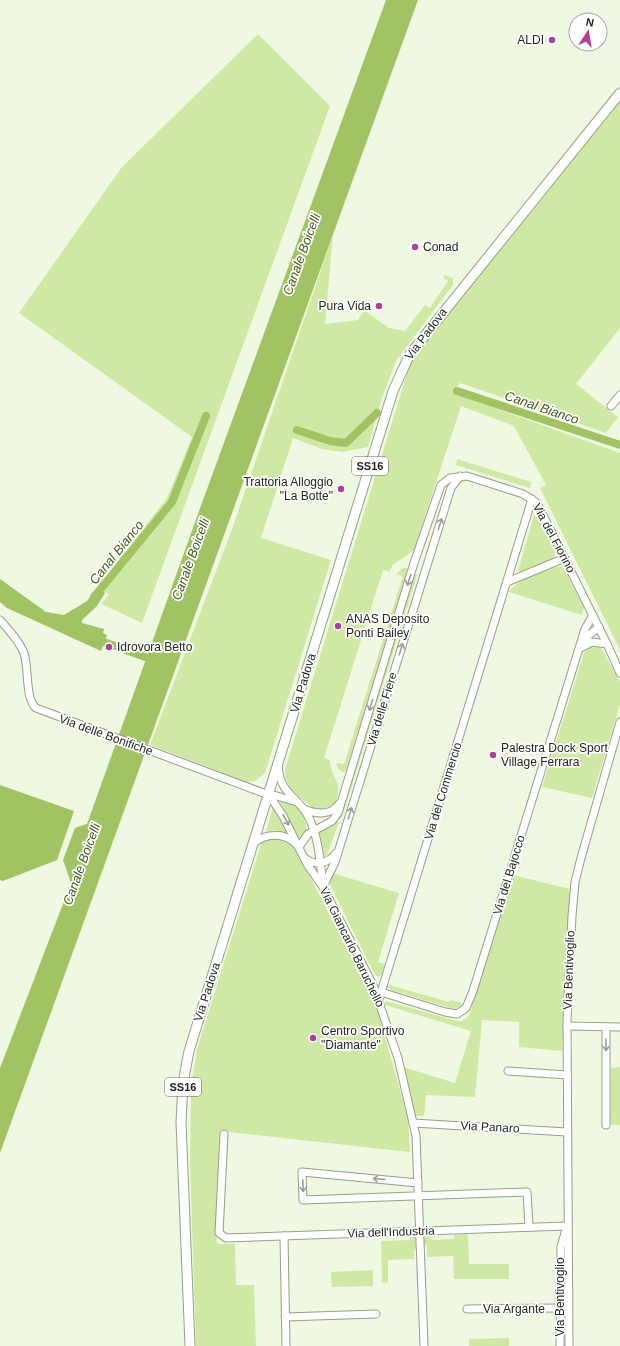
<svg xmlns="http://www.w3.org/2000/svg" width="620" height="1346" font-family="Arial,sans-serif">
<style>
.green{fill:#cfe9a5}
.water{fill:#a2c363}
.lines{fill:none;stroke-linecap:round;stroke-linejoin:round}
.canal{stroke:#a2c363;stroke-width:8}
.minor-casing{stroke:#969f89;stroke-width:9}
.major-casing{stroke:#969f89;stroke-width:11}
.minor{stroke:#fff;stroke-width:7}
.major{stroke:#fff;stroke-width:9}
.oneway{stroke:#9c9e9a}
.poi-dot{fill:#af3f9c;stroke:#fff;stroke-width:1.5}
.labels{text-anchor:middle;stroke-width:3.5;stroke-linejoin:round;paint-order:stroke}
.shield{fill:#fff;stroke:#656862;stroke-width:1}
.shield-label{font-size:11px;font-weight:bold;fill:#23271e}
.poi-label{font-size:12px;fill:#23271e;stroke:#fff;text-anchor:start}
.street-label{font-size:12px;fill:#23271e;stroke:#fff}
.water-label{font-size:13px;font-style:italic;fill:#465b17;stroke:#fff}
</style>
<rect width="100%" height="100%" fill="#eff8e1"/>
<g class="green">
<path d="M258 34 330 106 142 623 101 604 109 595 98 587 167 498 192 437 19 313 122 167Z"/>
<path d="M620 99V328L576 384 618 417 606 433 460 383 453 393 620 453V650L540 488 546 485 514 426 461 406 414 550 393 565 389 572 383 570 324 758 330 760C331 782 343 776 336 802 322 814 315 810 303 800 292 791 285 784 285 769L413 354Z"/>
<path d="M333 235 325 324 358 320 364 310 389 328 405 331 425 305 430 308 448 281 443 278 445 275 453 278V285L449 290 396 361 382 398 368 447 342 452 322 449 293 438 261 538 331 560 265 773 255 781 247 782 150 745 232 529Z"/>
<path d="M457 459 531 482 530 488 456 465Z"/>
<path d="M534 515 538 516 555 552 554 559 521 572 518 571Z"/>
<path d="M557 567H562L564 569 584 608 582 615 509 592C515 580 544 572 557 567Z"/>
<path d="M403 568H407V575L348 765 346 771 343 772 338 769 336 763 344 764 403 576 396 574Z"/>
<path d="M415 574 417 575 342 817 340 816Z"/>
<path d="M600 646 620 682V704L592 798 542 787 584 653 591 647Z"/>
<path d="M285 800C300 806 305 816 307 831L299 840 280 802Z"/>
<path d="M273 806 291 835 276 830 266 832Z"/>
<path d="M337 821 339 822 327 855 324 857 318 832Z"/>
<path d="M271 837 286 839 295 847 377 1008 408 1119 410 1152 221 1131 216 1228 217 1244H235L236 1285H254L256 1346H196L190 1164 191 1088 197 1049 262 841Z"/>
<path d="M332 873 399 893 378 962 385 964 382 974 379 977 375 975 332 889 330 883Z"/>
<path d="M513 875 570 889 562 1051 519 1047V1022L482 1020 475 1097 426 1095 424 1116H415L403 1067 455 1083 471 1031 385 1005 384 1003 386 1001 457 1021H462L469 1016Z"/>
<path d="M386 984 449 1002 450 1000 463 1003 460 1007 454 1009 391 990 386 986Z"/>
<path d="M620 1067V1125H610L611 1068Z"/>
<path d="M423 1234H430L431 1240 454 1239V1235L468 1234 469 1264H509V1279H454L453 1256 427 1257V1245L424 1244Z"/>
<path d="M410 1235H416V1249H414V1259L388 1260V1282L382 1283 381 1241 410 1240Z"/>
<path d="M373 1270V1286L332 1287 331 1272Z"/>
<path d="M509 1338V1346H469V1339Z"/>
</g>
<g class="water">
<path d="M386 0H418L0 1153V1068L71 883 63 860 75 828 87 824 199 511Z"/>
<path d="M0 579 46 612 64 615 87 601 98 587 105 593 97 606 82 620V623L104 629 103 633 107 635 101 651 7 608 0 602Z"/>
<path d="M0 785 74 811 57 860 3 881 0 880Z"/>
</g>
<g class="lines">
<g class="canal">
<path d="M457 391 620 445"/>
<path d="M297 430 330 441 346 443 377 413"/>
<path d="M94 597 172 502 206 416"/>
<path d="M95 639 115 646"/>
<path d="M123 649 156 661"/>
</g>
<defs>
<g id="minor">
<path d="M611 406 620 395"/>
<path d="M507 582 565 558"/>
<path d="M0 620C9 630 19 641 24 653 29 668 25 699 36 708L269 795 277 796 297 802"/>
<path d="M583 645 589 635 599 627"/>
<path d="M581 648 592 642 607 644"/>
<path d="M278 765C280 796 298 795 309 818 319 838 320 863 323 885"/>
<path d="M269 795 283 816 307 864 323 887 373 985 398 1058 416 1136 424 1346"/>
<path d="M304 809C316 814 331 816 339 804"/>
<path d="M253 844C265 833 284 832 296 844"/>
<path d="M299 847 308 834 332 821 338 813 414 563 441 485 450 478 467 476 523 494 537 503 608 646 620 673"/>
<path d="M305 858C315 867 329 863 336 853"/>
<path d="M323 887 335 862 451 488 460 476"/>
<path d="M381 992 445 1012 457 1014 466 1008 473 991 585 629 593 615"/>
<path d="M379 999 532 499"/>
<path d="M567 1026 620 1027"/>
<path d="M508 1071 567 1075"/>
<path d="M413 1123 567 1132"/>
<path d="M606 1125V1027"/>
<path d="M224 1134 219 1233 226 1238 567 1226"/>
<path d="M418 1183 302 1172 303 1200 527 1192 529 1227"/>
<path d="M284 1236 286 1346"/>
<path d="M467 1309 560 1308"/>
<path d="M285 1317 376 1314"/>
<path d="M560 1346 561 1247 567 1226"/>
<path d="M569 1346 567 1021 572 916 575 882 581 858 620 722"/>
</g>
<path id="major" d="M190 1346 181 1122 183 1083 189 1051 393 391 410 354 620 93"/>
</defs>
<use href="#minor" class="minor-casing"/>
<use href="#major" class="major-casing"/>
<use href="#minor" class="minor"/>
<use href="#major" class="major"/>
</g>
<defs><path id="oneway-shaft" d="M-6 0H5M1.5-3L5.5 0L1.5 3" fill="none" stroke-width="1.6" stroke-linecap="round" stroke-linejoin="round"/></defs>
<g class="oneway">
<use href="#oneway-shaft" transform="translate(440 524) rotate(-73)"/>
<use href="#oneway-shaft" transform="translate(409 580) rotate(107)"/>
<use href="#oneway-shaft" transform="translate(401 649) rotate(-73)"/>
<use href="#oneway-shaft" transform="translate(371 705) rotate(107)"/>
<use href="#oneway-shaft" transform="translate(350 813) rotate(-73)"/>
<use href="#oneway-shaft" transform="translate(286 820) rotate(61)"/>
<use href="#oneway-shaft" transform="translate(606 1045) rotate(90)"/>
<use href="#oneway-shaft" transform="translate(379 1179) rotate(-175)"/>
<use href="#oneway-shaft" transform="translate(303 1186) rotate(88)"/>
</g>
<g class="poi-dot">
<circle cx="552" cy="40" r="4"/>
<circle cx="415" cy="247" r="4"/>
<circle cx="379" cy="306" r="4"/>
<circle cx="341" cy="489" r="4"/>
<circle cx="338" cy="626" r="4"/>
<circle cx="109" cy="647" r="4"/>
<circle cx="493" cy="755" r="4"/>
<circle cx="313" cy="1038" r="4"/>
</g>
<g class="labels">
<g class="shield">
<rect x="352" y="457" width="36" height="18" rx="3"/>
<rect x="165" y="1078" width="36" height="18" rx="3"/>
</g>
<g class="shield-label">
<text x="370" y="470">SS16</text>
<text x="183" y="1091">SS16</text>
</g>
<g class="poi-label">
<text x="544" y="44" text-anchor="end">ALDI</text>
<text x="423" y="251">Conad</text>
<text x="371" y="310" text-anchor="end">Pura Vida</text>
<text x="333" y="486" text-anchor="end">Trattoria Alloggio<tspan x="333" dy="14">"La Botte"</tspan></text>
<text x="346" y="623">ANAS Deposito<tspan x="346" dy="14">Ponti Bailey</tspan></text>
<text x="117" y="651">Idrovora Betto</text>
<text x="501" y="752">Palestra Dock Sport<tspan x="501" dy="14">Village Ferrara</tspan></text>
<text x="321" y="1035">Centro Sportivo<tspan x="321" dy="14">"Diamante"</tspan></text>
</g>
<g class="street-label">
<text transform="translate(426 334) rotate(-53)" y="4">Via Padova</text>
<text transform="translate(554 538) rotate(62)" y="4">Via del Fiorino</text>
<text transform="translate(303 683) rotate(-73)" y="4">Via Padova</text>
<text transform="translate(382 709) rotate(-73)" y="4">Via delle Fiere</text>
<text transform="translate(106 735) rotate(20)" y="4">Via delle Bonifiche</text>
<text transform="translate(443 791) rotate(-73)" y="4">Via del Commercio</text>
<text transform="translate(509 875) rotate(-73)" y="4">Via del Bajocco</text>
<text transform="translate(352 947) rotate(64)" y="4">Via Giancarlo Baruchello</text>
<text transform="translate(569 970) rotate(-88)" y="4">Via Bentivoglio</text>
<text transform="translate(207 992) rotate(-72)" y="4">Via Padova</text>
<text transform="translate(490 1127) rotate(3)" y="4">Via Panaro</text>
<text transform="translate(391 1232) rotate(-2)" y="4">Via dell'Industria</text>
<text transform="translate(560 1297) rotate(-90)" y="4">Via Bentivoglio</text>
<text x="514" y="1313">Via Argante</text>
</g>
<g class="water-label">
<text transform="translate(301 254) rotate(-70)" y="5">Canale Boicelli</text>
<text transform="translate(542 407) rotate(19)" y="5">Canal Bianco</text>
<text transform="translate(116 552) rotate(-51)" y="5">Canal Bianco</text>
<text transform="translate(190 559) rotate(-70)" y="5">Canale Boicelli</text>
<text transform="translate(81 864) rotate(-70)" y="5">Canale Boicelli</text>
</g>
</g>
<g transform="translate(588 32) rotate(12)"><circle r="19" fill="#ffffff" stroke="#a7a9a5"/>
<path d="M0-3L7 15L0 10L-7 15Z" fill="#af3f9c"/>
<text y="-6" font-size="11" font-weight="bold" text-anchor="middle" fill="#23271e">N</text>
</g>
</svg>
